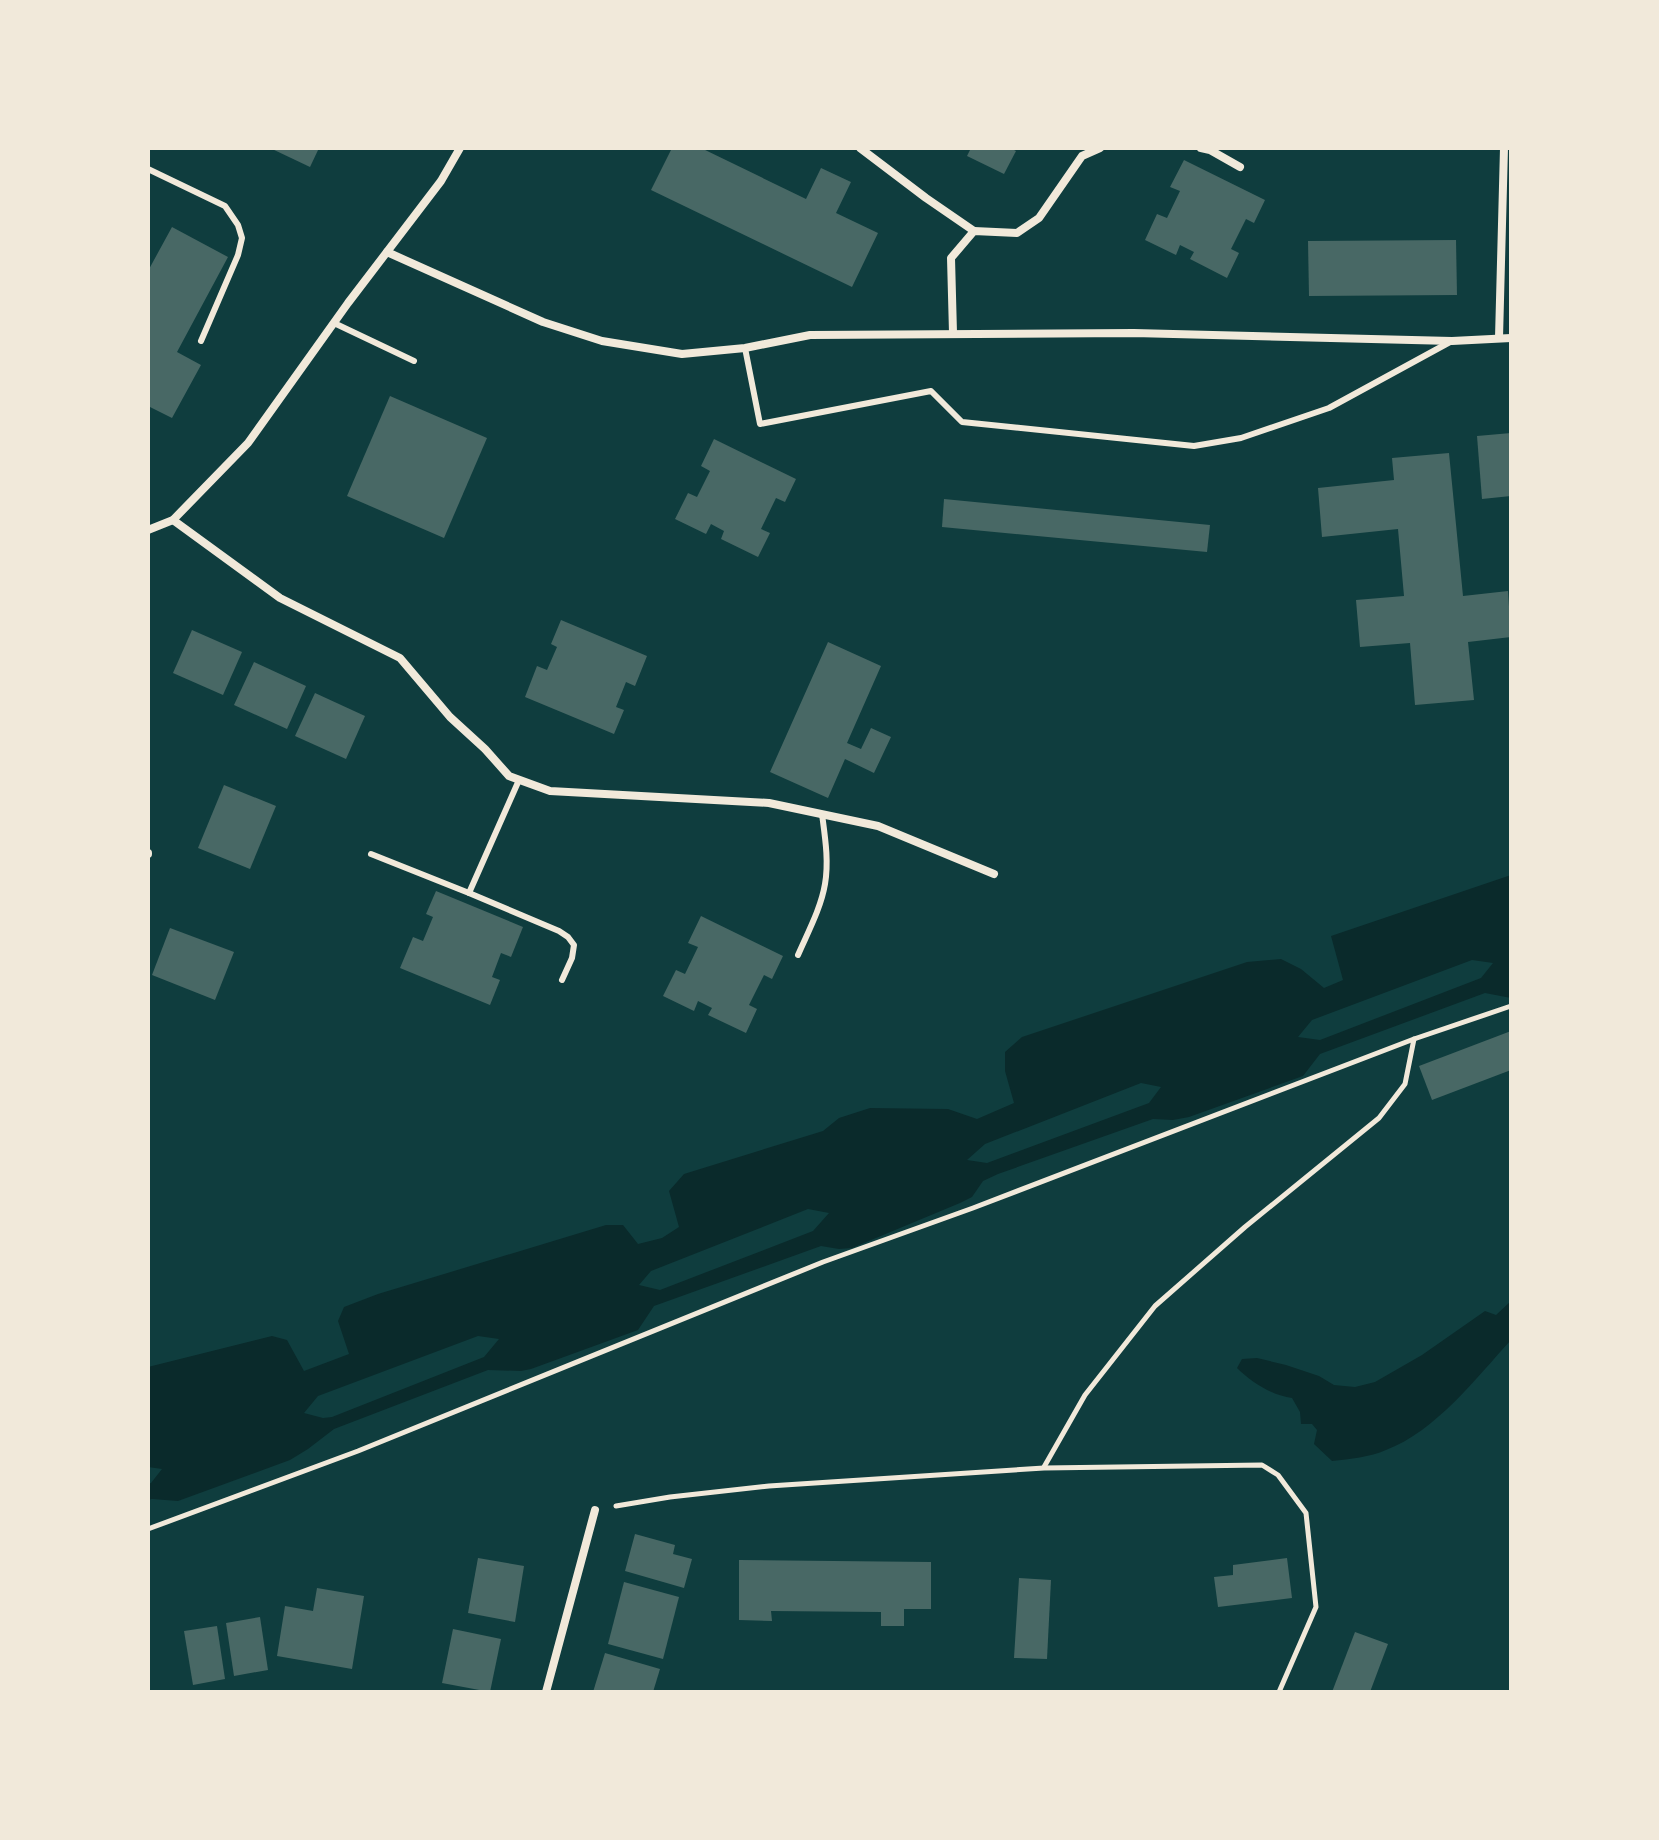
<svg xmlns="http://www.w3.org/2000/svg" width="1659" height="1840" font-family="Barlow,sans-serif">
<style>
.water{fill:#0a2a2b;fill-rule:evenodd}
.building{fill:#486865}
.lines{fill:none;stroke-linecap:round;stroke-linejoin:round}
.path{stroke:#f1e9da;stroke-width:5}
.service{stroke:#f1e9da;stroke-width:6}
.minor{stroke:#f1e9da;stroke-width:8}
</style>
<rect width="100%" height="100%" fill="#0f3d3e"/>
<g class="water">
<path d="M1511 875V998L1485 993 1320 1054 1303 1076 1189 1117 1173 1120 1153 1119 998 1174 983 1181 972 1197 960 1203 852 1248 839 1249 821 1246 654 1306 638 1330 531 1369 521 1371 488 1370 334 1429 308 1449 290 1460 178 1501 152 1499 148 1500V1484L151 1483 162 1469 148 1467V1367L272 1336 287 1340 304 1371 349 1354 338 1321 344 1307 378 1294 606 1225H623L638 1244 662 1238 679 1227 669 1191 684 1174 823 1131 839 1118 870 1108 948 1109 977 1119 1014 1103 1005 1071V1052L1022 1037 1247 962 1281 959 1301 969 1324 988 1343 980 1331 936ZM1472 960 1493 963 1481 978 1320 1040 1298 1037 1312 1020ZM1141 1083 1161 1087 1149 1103 987 1163 967 1160 985 1144ZM808 1209 829 1213 813 1231 660 1290 639 1285 651 1271ZM478 1336 499 1339 484 1357 332 1417 323 1418 304 1413 318 1396Z"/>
<path d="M1511 1301V1340C1476 1378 1436 1431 1386 1450 1370 1457 1350 1459 1332 1461L1314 1444 1317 1430 1312 1424H1301L1300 1412 1292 1398C1273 1396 1251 1382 1237 1368L1242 1359 1257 1358 1286 1365 1319 1376 1334 1385 1355 1387 1375 1382 1422 1355 1485 1311 1496 1315Z"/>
</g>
<g class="building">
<path d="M270 148H319L310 167Z"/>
<path d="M672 148H701L806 199 821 168 851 182 836 213 878 233 852 287 651 190Z"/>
<path d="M971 148H1010L1016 151 1004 174 967 156Z"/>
<path d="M1184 160 1265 200 1254 223 1246 219 1231 249 1239 253 1227 278 1190 259 1194 252 1180 245 1176 255 1145 240 1157 214 1167 218 1180 191 1170 187Z"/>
<path d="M172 227 228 257 177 352 201 365 172 418 148 406V271Z"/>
<path d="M1456 240 1457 295 1309 296 1308 241Z"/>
<path d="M390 396 487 438 444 538 347 496Z"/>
<path d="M1511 433V496L1482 499 1477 436Z"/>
<path d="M714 439 796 479 785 502 776 498 761 529 770 533 758 557 721 539 724 531 711 524 706 534 675 519 688 493 697 497 710 471 701 466Z"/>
<path d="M1449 453 1463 596 1508 591 1511 637 1468 642 1474 700 1415 705 1410 643 1360 647 1356 600 1404 596 1398 529 1322 537 1318 488 1394 480 1392 458Z"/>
<path d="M944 499 1210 525 1207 552 942 527Z"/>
<path d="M561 620 647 656 635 686 626 682 616 707 624 710 614 734 525 697 537 666 547 670 557 647 551 644Z"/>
<path d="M192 630 242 652 223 695 173 673Z"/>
<path d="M828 642 881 666 847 743 861 749 871 728 891 737 874 773 845 759 828 798 770 772Z"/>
<path d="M254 662 306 686 287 729 234 705Z"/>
<path d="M315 693 365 716 346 759 295 736Z"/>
<path d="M224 785 276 806 250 869 198 848Z"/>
<path d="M436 891 523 927 511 957 501 953 492 977 500 980 490 1005 400 968 413 937 423 941 433 917 426 914Z"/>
<path d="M701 916 783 956 772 979 764 975 749 1005 757 1009 746 1033 708 1015 712 1008 698 1001 694 1011 663 996 676 970 685 974 698 947 688 943Z"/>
<path d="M170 928 234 952 215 1000 152 975Z"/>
<path d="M1511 1031V1070L1432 1100 1419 1066Z"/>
<path d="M635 1534 675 1545 673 1554 692 1559 684 1588 625 1571Z"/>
<path d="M478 1558 524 1566 515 1622 468 1613Z"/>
<path d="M1287 1558 1292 1598 1218 1607 1214 1577 1233 1575V1565Z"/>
<path d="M739 1560 931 1562V1609H904V1626H881V1612L771 1611 772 1621 739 1620Z"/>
<path d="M1019 1578 1051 1580 1047 1659 1014 1658Z"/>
<path d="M624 1582 679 1597 663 1659 608 1644Z"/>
<path d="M317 1588 364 1596 352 1669 277 1656 285 1606 313 1611Z"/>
<path d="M260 1617 268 1670 234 1676 226 1623Z"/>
<path d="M217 1626 225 1679 193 1685 184 1631Z"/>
<path d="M453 1629 501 1639 490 1692 442 1683Z"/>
<path d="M1355 1632 1388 1644 1370 1692H1332Z"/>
<path d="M605 1653 660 1669 653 1692H593Z"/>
</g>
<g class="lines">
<g class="path">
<path d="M1044 1467 1085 1395 1155 1306 1245 1227 1379 1118 1405 1084 1414 1039"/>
<path d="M616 1506 670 1497 769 1486 1044 1468 1262 1465 1278 1475 1306 1513 1316 1607 1279 1692"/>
<path d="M148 1529 358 1451 823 1262 973 1208 1414 1039 1511 1006"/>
</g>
<g class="service">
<path d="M148 169 225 206 238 225 242 238 238 255 201 341"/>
<path d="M334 323 414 361"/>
<path d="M745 348 760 424 931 391 962 422 1194 446 1241 438 1329 408 1450 342"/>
<path d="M519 780 469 893 559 931 568 937 574 945 572 958 562 980"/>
<path d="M371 854 469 893"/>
<path d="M798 955C808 932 821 908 825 884 829 861 825 837 822 814"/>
</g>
<g class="minor">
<path d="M860 148 926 198 974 231"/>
<path d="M1201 148 1210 150 1240 167"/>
<path d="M387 252 543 322 602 341 682 354 745 348 810 335 1134 333 1452 341 1511 338"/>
<path d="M953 333 951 258 974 231 1017 233 1039 218 1082 156 1100 148"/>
<path d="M1499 338 1504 148"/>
<path d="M173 520 280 598 400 658 450 717 485 749 509 776 550 791 769 803 878 826 994 874"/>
<path d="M148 530 173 520 248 443 348 303 441 181 460 148"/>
<path d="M148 853V854"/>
<path d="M546 1692 595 1510"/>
</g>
</g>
<rect width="1659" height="1840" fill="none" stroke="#f1e9da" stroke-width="300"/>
</svg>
